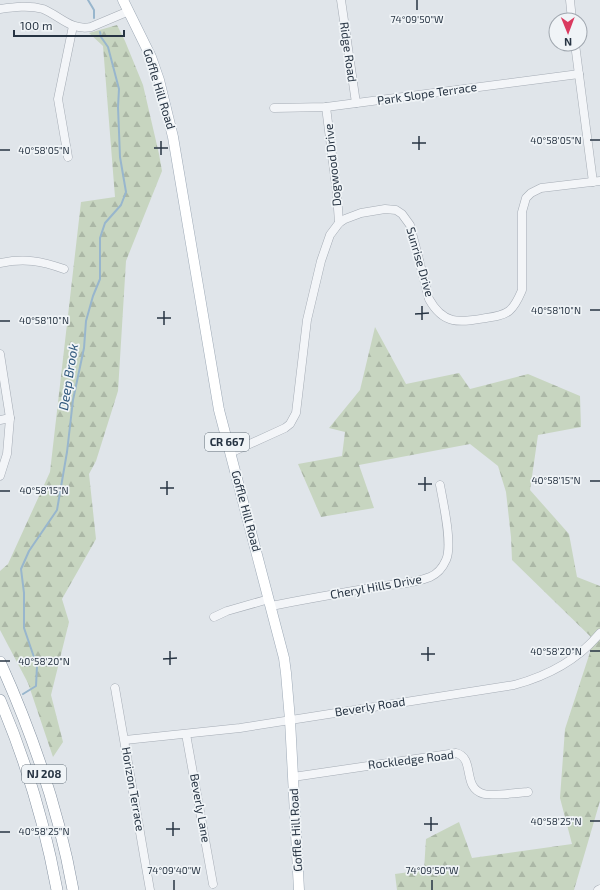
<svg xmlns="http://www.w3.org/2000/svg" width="600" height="890" font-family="'Exo 2',sans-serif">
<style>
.forest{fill:url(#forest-firs)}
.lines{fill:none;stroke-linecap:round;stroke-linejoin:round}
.stream{stroke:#98b6cd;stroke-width:2}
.minor-casing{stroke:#a5acb5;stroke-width:9}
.major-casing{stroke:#9eaab7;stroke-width:11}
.highway-casing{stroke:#8693a2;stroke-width:12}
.minor{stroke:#f3f5f8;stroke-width:8}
.major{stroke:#fff;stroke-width:10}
.highway{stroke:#fff;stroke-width:11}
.ticks{fill:none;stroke:#273443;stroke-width:1.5}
.labels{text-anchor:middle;stroke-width:3.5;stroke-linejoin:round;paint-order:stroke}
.shield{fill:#f0f4f7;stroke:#636e79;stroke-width:1}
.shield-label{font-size:11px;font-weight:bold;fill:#273443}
.street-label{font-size:12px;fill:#273443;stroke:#f0f4f7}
.water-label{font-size:13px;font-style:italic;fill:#2d567b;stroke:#f0f4f7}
.ticks-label{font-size:10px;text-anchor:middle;fill:#273443;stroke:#f0f4f7;stroke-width:3.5;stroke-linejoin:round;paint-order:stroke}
</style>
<defs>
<pattern id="forest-firs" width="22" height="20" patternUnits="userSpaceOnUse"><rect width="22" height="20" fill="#c7d5c0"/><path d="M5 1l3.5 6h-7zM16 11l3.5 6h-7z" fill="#abb7a6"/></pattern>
</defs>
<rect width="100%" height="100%" fill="#e0e5ea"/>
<g class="forest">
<path d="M117 25 125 41 143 85 159 154 162 171 126 261 118 391 96 461 89 474 96 539 62 599 69 622 51 695 63 742 53 757 28 683 0 630V571L8 564 50 472 81 202 115 197 103 46 89 33Z"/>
<path d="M375 327 406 384 459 373 470 389 528 374 580 396 581 427 538 435 530 490 569 534 577 577 600 586V801L574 890H397L395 874 424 870 426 839 459 822 472 858 572 844 560 798 565 729 594 640 512 560 511 537 506 492 498 466 470 444 359 465 374 508 321 517 298 464 342 456 345 432 329 428 360 390Z"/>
</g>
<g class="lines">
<g class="stream">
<path d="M88 0 94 10V18"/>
<path d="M23 694 36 686 37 666 24 628V593L21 569 29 551 57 510 67 452 73 400 84 348 86 321 93 296 100 279V238L105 223 121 205 126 192 120 157 118 107 119 89 108 47 101 37 100 32"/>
</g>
<defs>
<g id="minor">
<path d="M341 0 356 103"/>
<path d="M570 0 572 20"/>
<path d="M0 9C14 7 29 5 43 9 60 16 71 31 91 27L129 11"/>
<path d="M575 44 593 182"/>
<path d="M326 107 337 194 339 223"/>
<path d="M274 108 326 107 579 74"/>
<path d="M68 157 58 99 73 26"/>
<path d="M0 263C25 258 41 261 64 269"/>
<path d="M0 354 10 418 7 454 0 476"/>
<path d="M0 420 10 418"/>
<path d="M230 453 285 428 290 424 296 413 307 320 321 261 330 235 339 223 345 219 361 213 385 209 396 210 402 214 410 225 429 299C444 326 460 322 486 318 494 317 502 316 509 311 516 305 519 297 522 290V212L526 198 531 193 541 188 600 181"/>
<path d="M271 606C306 599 341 593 376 587 393 584 413 584 430 577 437 574 443 567 446 560 453 545 443 502 440 485"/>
<path d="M214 617 227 611 269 599"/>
<path d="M115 688 150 890"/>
<path d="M186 734 213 884"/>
<path d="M125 740 240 728 514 685C547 676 578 660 600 633"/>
<path d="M293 777 456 753C476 758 461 788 484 794 492 796 518 793 528 792"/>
<path d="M598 890 600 889"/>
</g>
<path id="major" d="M123 0 151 57 159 80 173 137 219 410 284 658 286 673 290 720 299 890"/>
<g id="highway">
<path d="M0 662C33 735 59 811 73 890"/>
<path d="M0 700C26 761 45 825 57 890"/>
</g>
</defs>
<use href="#minor" class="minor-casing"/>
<use href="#major" class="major-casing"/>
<use href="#highway" class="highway-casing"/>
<use href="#minor" class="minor"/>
<use href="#major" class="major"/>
<use href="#highway" class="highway"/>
</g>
<path class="ticks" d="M417 0V10M419 136V150M590 140H600M161 141V155M412 143H426M154 148H168M0 150H10M422 306V320M590 310H600M164 311V325M415 314 429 313M157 318H171M0 321H10M425 477V491M167 481V495M590 481H600M418 484H432M160 488H174M0 491H10M428 647V661M170 651V665M590 651H600M421 654H435M163 659 177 658M0 661H10M431 817V831M590 821H600M173 822V836M424 824H438M166 829H180M0 832H10M174 880V890M432 880V890"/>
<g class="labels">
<g class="shield">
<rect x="205" y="433" width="44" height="18" rx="3"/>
<rect x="22" y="765" width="44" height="18" rx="3"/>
</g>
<g class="shield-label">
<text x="227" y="446">CR 667</text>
<text x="44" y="778">NJ 208</text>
</g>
<g class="street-label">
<text transform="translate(348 52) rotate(82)" y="4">Ridge Road</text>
<text transform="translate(159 89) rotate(73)" y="4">Goffle Hill Road</text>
<text transform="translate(427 94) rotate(-8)" y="4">Park Slope Terrace</text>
<text transform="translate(333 165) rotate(-96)" y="4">Dogwood Drive</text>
<text transform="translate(420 262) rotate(74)" y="4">Sunrise Drive</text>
<text transform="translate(246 511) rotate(75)" y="4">Goffle Hill Road</text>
<text transform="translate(376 587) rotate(-10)" y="4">Cheryl Hills Drive</text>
<text transform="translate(370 707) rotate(-9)" y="4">Beverly Road</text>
<text transform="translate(411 760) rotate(-7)" y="4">Rockledge Road</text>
<text transform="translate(133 789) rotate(80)" y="4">Horizon Terrace</text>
<text transform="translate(200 808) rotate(80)" y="4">Beverly Lane</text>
<text transform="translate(296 830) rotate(-93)" y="4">Goffle Hill Road</text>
</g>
<g class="water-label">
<text transform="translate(68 377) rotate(-81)" y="5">Deep Brook</text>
</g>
</g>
<g class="ticks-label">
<text x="417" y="23">74°09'50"W</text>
<text x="556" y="144">40°58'05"N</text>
<text x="44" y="154">40°58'05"N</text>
<text x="556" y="314">40°58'10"N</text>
<text x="44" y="324">40°58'10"N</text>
<text x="556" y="484">40°58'15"N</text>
<text x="44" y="494">40°58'15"N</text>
<text x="556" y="655">40°58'20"N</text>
<text x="44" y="665">40°58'20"N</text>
<text x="556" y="825">40°58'25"N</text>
<text x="44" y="835">40°58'25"N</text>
<text x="174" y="874">74°09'40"W</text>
<text x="432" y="874">74°09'50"W</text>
</g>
<g transform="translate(568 32) rotate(179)"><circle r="19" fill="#f0f4f7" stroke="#a0a7af"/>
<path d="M0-3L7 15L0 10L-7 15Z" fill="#da3a5f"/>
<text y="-6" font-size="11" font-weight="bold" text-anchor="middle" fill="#273443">N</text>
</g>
<path d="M14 30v6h110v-6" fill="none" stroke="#273443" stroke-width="2"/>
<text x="20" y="30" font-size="12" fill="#273443" stroke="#f0f4f7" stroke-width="3" paint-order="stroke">100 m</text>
</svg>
